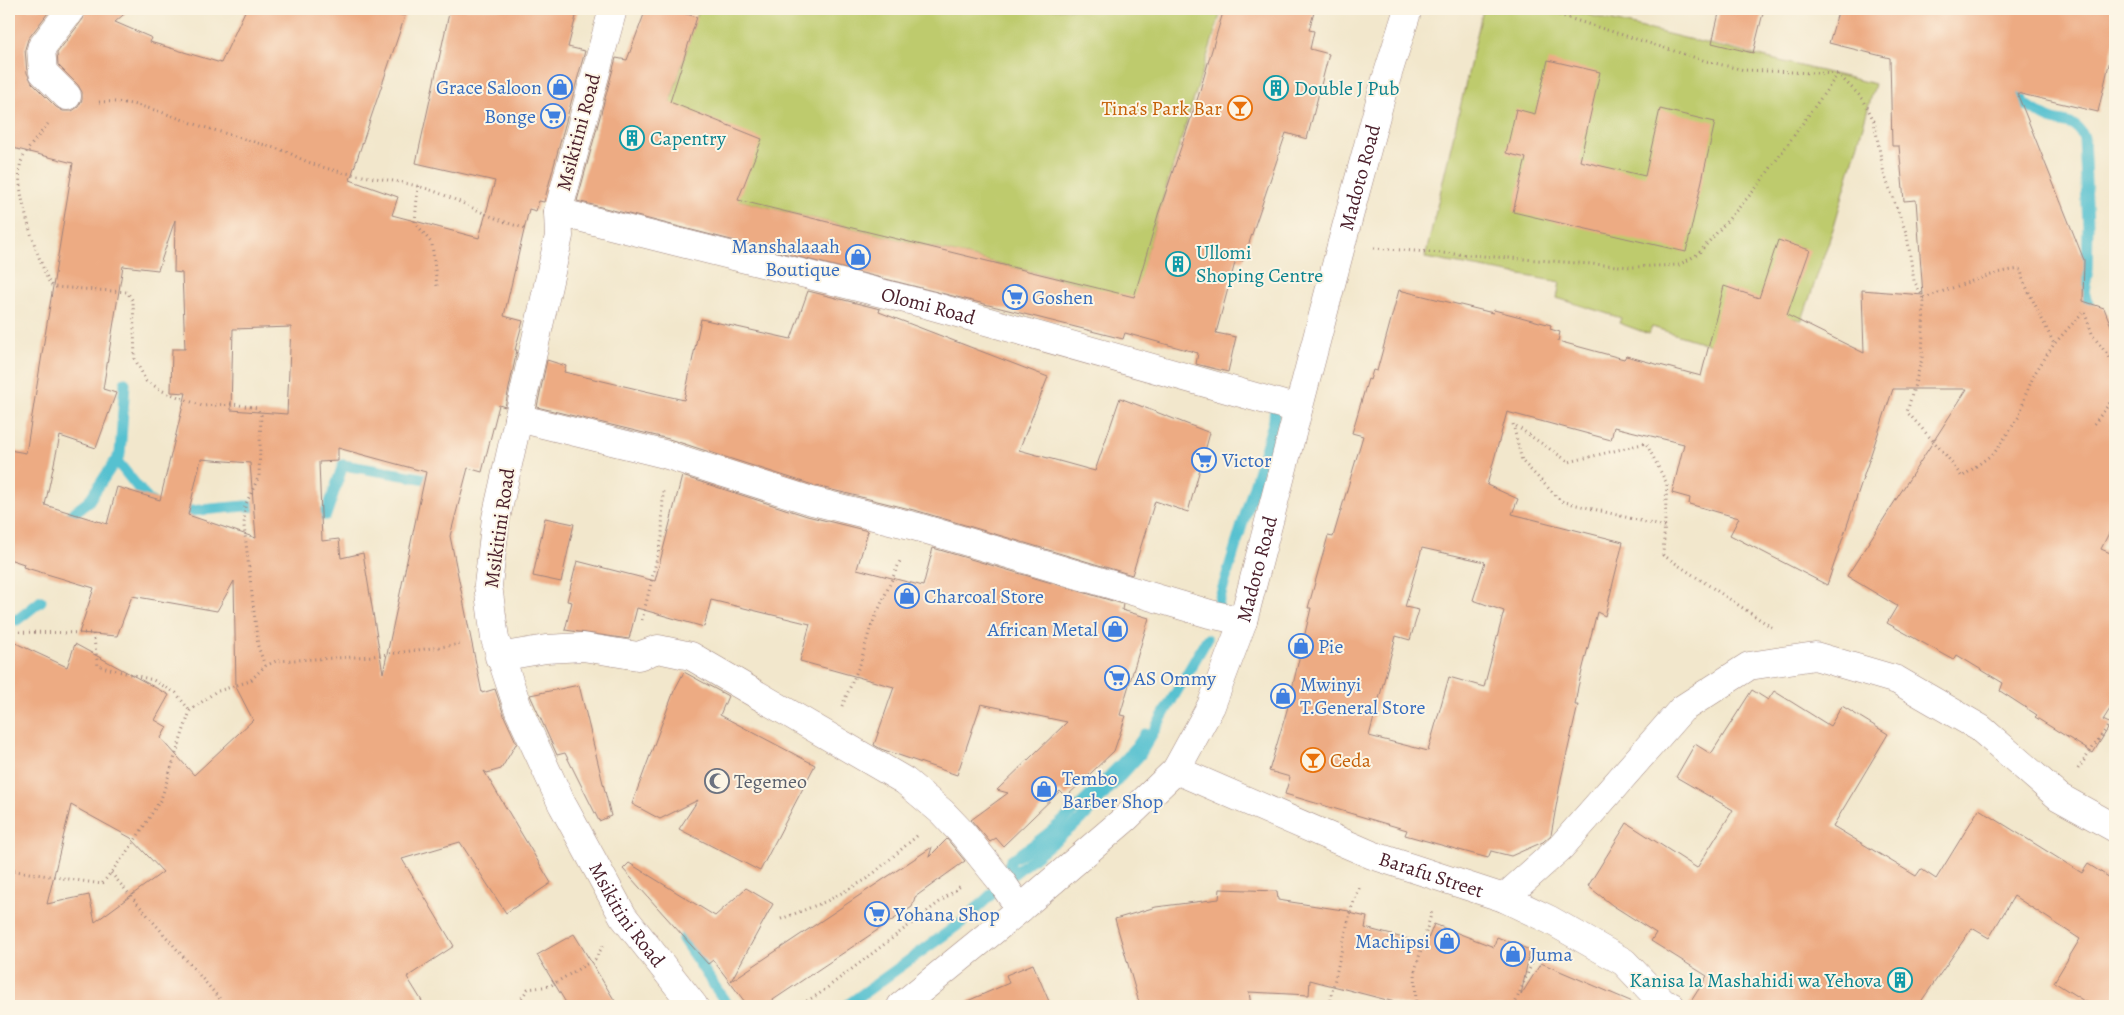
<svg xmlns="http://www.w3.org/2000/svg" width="2124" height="1015" font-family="Alegreya,serif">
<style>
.green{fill:#becb6d;stroke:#84754c}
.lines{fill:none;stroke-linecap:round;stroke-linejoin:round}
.stream{stroke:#56c1d0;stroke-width:11}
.building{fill:#edab83;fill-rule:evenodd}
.street-casing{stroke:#9e837c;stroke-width:29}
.secondary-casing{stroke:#9e837c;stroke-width:29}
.path{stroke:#9e837c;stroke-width:3;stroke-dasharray:1 4;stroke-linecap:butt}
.street{stroke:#fff;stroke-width:28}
.secondary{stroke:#fff;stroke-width:28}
.labels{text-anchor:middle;stroke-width:4;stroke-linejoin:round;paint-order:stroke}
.shop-label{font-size:20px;fill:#366cbe;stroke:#fcf5e5;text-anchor:start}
.culture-label{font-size:20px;fill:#0d838f;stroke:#fcf5e5;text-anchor:start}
.food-label{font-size:20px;fill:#c56008;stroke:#fcf5e5;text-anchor:end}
.street-label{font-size:20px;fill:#4a1f2b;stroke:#fcf5e5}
.worship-label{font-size:20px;fill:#5b616d;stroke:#fcf5e5;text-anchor:start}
</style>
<rect width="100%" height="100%" fill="#fcf5e5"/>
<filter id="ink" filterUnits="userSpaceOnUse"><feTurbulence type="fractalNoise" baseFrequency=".02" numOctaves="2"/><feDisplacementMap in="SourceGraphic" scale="10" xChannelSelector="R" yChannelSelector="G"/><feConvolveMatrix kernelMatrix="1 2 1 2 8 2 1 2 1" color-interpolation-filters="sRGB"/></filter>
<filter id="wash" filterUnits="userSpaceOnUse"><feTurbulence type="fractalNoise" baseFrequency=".0096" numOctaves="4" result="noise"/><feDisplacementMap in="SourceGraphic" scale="20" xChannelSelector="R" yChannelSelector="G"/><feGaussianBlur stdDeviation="1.12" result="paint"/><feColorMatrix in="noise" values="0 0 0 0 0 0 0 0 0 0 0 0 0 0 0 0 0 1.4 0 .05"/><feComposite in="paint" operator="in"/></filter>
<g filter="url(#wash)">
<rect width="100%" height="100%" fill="#f2e7cc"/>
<g class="green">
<path d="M699 9H1222L1158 214 1134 301 1082 284 647 178Z"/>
<path d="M1483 9H1564L1875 84 1834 226 1802 320 1792 318 1773 364 1652 327 1649 334 1619 323 1621 318 1557 298 1560 282 1425 258Z"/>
</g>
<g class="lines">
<g class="stream">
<path d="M2026 79 2021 102C2030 107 2039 114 2048 118 2064 125 2076 119 2084 138L2088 226 2087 275 2084 292 2089 307 2083 316"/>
<path d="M116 460 148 500 153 503"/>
<path d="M176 510 180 512 245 506 269 507"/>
<path d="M307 511 326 515 343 465 439 481"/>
<path d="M60 520 63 521 88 502 120 454 125 383"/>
<path d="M1218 604 1274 420 1275 403"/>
<path d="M9 618 17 620 41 601"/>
<path d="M1004 882 1011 860C1048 837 1080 807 1110 775 1123 762 1136 749 1145 734"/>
<path d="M690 932 683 939 728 1006"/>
<path d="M846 1006 962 922 1012 875 1081 820 1140 755 1207 639"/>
</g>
</g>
<g id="blocks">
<g class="building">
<path d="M9 9H51L28 39 25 49 27 73 32 83 56 107 63 111H72L78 107 82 100V92L78 85 58 65 57 53 83 19 86 9H130L115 22 152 38 150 42 221 63 246 9H377L405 16 350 180 398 197 392 215 479 238 495 181 416 163 450 9H578L568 47 585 51 544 202 539 201 536 211 529 209 504 316 523 321 515 350H517L505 407 499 405 482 472 468 468 450 536 482 693 495 689 505 718 517 744H516L501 769 487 773 484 771 551 883 506 913 460 842 402 859 454 946 407 977 425 1006H9V640L67 667 75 644 169 695 155 720 167 727 161 738 194 775 253 720 236 687 234 581 217 611 132 596 117 636 79 633 94 588 23 567 24 564 9 559V450L26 453 73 163 9 147ZM175 220 174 272 182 273 185 349H172L171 392 186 393 160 500 117 487 107 524 45 505 60 436 96 448 116 393 103 389 123 266 158 270ZM291 327 287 414 231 410 233 329ZM338 448 426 472 383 673 363 553 341 558 339 539 322 541 319 462 338 461ZM201 459 250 463 256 538 188 515ZM71 805 131 838 163 872 95 922 89 895 47 904Z"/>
<path d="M646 9H670L697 17 670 102 762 139 738 200 1134 297 1158 215 1198 97 1224 9H1315L1309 30 1314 31 1310 49 1329 54 1307 139 1286 133 1243 261 1236 259 1216 333 1236 337 1228 372 1196 364 1198 353 1125 333 1123 339 577 201 616 58 627 60Z"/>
<path d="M1720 9H1764L1753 53 1712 43Z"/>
<path d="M1839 9H2115V38L2098 112 2017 93 2084 260 2083 301 2104 308 2115 336V521L2101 549 2115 555V701L2103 720 2111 724 2093 753 2035 717 2037 715 2000 691 2003 683 1957 655 1954 660 1887 623 1897 606 1847 576 1967 389H1893L1827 585 1730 535 1739 518 1689 504 1690 498 1672 493 1684 444 1614 427 1611 440 1507 412 1487 485 1518 499 1512 514 1623 542 1605 616 1597 612 1578 687 1575 705H1578L1561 779 1551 835 1543 842 1511 856 1491 851 1488 858 1405 835 1407 830 1285 794 1290 777 1269 771 1287 710 1311 608H1308L1328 536 1333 537 1363 436 1352 433 1368 379 1370 380 1373 370 1377 371 1399 290 1493 313 1494 310 1551 325 1550 329 1560 332 1558 341 1624 359 1626 356 1701 376 1724 286 1759 298 1778 240 1810 250 1787 315 1864 353 1862 290 1923 295 1916 200 1904 201 1899 146H1892L1890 58 1829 43ZM1422 548 1485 562 1473 600 1504 611 1484 687 1449 677 1428 751 1369 736 1396 636 1410 640 1419 610 1405 607Z"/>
<path d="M1548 60 1600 72 1580 161 1645 176 1660 109 1715 122 1686 252 1513 212 1526 158 1506 153 1516 109 1535 114Z"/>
<path d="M808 291 880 309 879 312 1048 377 1019 450 1095 471 1120 398 1210 433 1188 512 1155 501 1132 575 918 511 816 486 669 439 537 407 547 360 566 366 564 372 684 400 701 319 791 339Z"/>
<path d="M682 476 807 516 868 531 857 569 923 586 933 548 1123 604 1122 610 1149 618 1120 715 1126 716 1114 751 1066 797 1060 791 1003 846 996 838 990 842 971 820 1008 793 997 790 1067 722 981 704 957 775 881 749 874 745 894 687 800 661 810 624 711 600 704 627 637 608 629 639 565 630 572 602 567 601 577 561 655 581Z"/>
<path d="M545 518 574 524 561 582 533 576Z"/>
<path d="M684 672 728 696 720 715 815 765 760 871 679 829 698 800 660 819 632 804 674 691Z"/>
<path d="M579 685 611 816 599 821 565 753 557 755 530 695Z"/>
<path d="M1752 690 1768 700 1774 691 1830 726 1842 706 1888 734 1833 826 1916 876 1921 869 1936 879 1979 809 2082 873 2088 864 2115 881V1006H2092L2054 982 2080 939 2014 896 1989 938 1972 928 1918 1006H1688L1707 976 1651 941 1656 933 1612 905 1588 886 1627 823 1697 868 1733 810 1676 777 1695 744 1711 754Z"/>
<path d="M947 839 965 861 915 897 912 907 764 1006H748L713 960 708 964 623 869 629 863 715 916 746 888 773 904 731 981 932 847 929 857Z"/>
<path d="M1220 889 1277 891 1278 900 1349 911V913L1367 917 1365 928 1426 944 1434 924 1494 947 1497 937 1530 950 1521 995 1541 963 1642 1006H1410L1310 980 1309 995 1249 992 1251 1006H1140L1115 919 1156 907 1219 899Z"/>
<path d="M574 934 618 1006H568L537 955Z"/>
<path d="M1033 964 1051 1006H956L1009 983 1006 975Z"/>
</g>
</g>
</g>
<g filter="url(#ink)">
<use href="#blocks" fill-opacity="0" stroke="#9e837c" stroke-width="1"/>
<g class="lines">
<defs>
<g id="street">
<path id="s1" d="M613 9 558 212 559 236 496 518 488 585 495 639 519 711 562 804 623 916 694 1006"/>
<path d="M67 96 43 72 41 48 71 9"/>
<path id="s2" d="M558 212 929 305 1298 409"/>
<path d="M518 418 664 454 812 501 914 526 1210 614 1243 621"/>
<path d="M499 657 546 649 583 647 638 656 658 649 691 656 905 781 942 812 963 834 1001 881 1020 909"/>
<path id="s3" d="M1176 770 1372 855 1504 898 1550 920 1624 962 1663 1003 1671 1006"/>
<path d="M1504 898 1561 847 1682 709 1749 666 1815 656 1897 680 1980 728 2059 797 2115 828"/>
</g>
<g id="secondary">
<path id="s4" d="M901 1006 1020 909 1126 818 1176 770 1211 706 1243 621 1341 246 1384 86 1408 9"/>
</g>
</defs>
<use href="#street" class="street-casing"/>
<use href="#secondary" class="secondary-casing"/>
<g class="path">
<path d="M1540 9 1706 61 1744 70 1838 74"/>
<path d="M9 23 14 30"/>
<path d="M99 102C136 99 172 117 207 128 234 136 261 144 288 152 327 176 374 175 417 186 454 195 487 219 525 228"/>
<path d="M48 124C40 134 25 151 21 162 13 188 38 259 50 284L54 287 127 292 133 301 135 359 146 381 163 391 202 406 233 404 257 408 261 415 259 476 245 506 244 526 258 646 265 666"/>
<path d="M418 186 415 222 432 244 437 286"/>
<path d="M1374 248 1632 267 1679 265 1698 254 1757 187 1838 74 1863 99 1874 121 1884 174 1907 235 1914 281 1924 298 1922 359 1907 412 1945 454 1962 477 1995 452 2020 415 2025 396 2035 373 2054 344 2084 311 2093 336 2115 364"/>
<path d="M1924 298C1942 292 2008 266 2021 270L2023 280 2054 344"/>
<path d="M2094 424 2115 396"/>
<path d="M1665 527 1561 501 1522 461 1513 424 1569 462 1646 443 1667 484 1663 555 1773 628"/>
<path d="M642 620 662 537 663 489"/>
<path d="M9 632 93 633 98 666 153 680 176 693 190 711"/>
<path d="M842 706 860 664 870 629 901 559"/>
<path d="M2078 769 2115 716"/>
<path d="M9 870 102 884 132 845 161 799 190 711 215 692 250 681 265 666 276 661 373 656 462 644"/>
<path d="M111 873 226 1006"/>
<path d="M781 919 827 901 867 879 918 835"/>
<path d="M1329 1005 1351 909 1360 886"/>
<path d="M516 1006 528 989 550 986 595 959 603 946"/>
<path d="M798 1006 819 994 962 885"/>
<path d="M1416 1006 1415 971 1432 911"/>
<path d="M1514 1006 1537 951"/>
</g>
<use href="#street" class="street"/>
<use href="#secondary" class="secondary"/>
</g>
</g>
<defs>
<symbol id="shop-ring" viewBox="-11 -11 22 22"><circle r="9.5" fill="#fcf5e5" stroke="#3f7fe0" stroke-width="1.5"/><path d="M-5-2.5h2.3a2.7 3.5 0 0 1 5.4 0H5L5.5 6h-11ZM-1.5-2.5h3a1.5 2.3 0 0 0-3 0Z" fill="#3f7fe0"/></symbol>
<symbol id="building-ring" viewBox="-11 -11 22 22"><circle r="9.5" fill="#fcf5e5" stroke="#0f9aa8" stroke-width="1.5"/><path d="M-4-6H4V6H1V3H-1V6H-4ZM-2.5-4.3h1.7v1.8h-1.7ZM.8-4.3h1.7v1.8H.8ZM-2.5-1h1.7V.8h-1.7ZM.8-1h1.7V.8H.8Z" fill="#0f9aa8"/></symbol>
<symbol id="bar-ring" viewBox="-11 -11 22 22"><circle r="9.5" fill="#fcf5e5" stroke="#e8710a" stroke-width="1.5"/><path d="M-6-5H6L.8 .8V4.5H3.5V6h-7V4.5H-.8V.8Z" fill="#e8710a"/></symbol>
<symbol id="supermarket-ring" viewBox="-11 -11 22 22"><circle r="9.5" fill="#fcf5e5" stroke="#3f7fe0" stroke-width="1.5"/><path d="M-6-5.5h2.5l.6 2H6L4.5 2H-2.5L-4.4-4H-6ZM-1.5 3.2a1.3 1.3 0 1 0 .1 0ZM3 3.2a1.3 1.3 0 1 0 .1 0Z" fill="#3f7fe0"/></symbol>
<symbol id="mosque-ring" viewBox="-11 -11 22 22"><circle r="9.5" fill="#fcf5e5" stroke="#6b7280" stroke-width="1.5"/><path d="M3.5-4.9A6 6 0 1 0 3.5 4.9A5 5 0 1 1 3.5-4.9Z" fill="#6b7280"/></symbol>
</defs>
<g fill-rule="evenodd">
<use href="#shop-ring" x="546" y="73" width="28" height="28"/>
<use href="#building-ring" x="1262" y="74" width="28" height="28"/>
<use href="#bar-ring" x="1226" y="94" width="28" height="28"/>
<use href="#supermarket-ring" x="539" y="102" width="28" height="28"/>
<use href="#building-ring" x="618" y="124" width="28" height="28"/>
<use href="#shop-ring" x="844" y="243" width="28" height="28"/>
<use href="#building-ring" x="1164" y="250" width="28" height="28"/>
<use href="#supermarket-ring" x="1001" y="283" width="28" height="28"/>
<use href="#supermarket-ring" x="1190" y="446" width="28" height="28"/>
<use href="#shop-ring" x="893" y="582" width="28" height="28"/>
<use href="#shop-ring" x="1101" y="615" width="28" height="28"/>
<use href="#shop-ring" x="1287" y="632" width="28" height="28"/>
<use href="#supermarket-ring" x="1103" y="664" width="28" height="28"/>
<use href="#shop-ring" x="1269" y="682" width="28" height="28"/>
<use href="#bar-ring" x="1299" y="746" width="28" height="28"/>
<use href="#mosque-ring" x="703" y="767" width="28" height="28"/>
<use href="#shop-ring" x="1030" y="775" width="28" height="28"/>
<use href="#supermarket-ring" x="863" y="900" width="28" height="28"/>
<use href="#shop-ring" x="1433" y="927" width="28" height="28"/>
<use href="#shop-ring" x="1499" y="940" width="28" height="28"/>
<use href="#building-ring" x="1886" y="966" width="28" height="28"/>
</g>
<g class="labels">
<g class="shop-label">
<text x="542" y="94" text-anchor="end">Grace Saloon</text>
<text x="536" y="123" text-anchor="end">Bonge</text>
<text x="840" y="253" text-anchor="end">Manshalaaah<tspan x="840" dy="23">Boutique</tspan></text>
<text x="1032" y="304">Goshen</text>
<text x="1222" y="467">Victor</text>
<text x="924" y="603">Charcoal Store</text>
<text x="1098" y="636" text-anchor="end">African Metal</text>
<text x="1318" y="653">Pie</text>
<text x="1134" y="685">AS Ommy</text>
<text x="1300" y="691">Mwinyi<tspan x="1300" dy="23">T.General Store</tspan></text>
<text x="1062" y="785">Tembo<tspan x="1062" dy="23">Barber Shop</tspan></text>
<text x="894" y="921">Yohana Shop</text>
<text x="1430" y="948" text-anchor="end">Machipsi</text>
<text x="1530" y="961">Juma</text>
</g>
<g class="culture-label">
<text x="1294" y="95">Double J Pub</text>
<text x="650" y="145">Capentry</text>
<text x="1196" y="259">Ullomi<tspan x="1196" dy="23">Shoping Centre</tspan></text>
<text x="1882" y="987" text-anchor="end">Kanisa la Mashahidi wa Yehova</text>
</g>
<g class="food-label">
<text x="1222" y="115">Tina's Park Bar</text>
<text x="1330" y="767" text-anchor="start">Ceda</text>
</g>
<g class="street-label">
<text transform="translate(578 132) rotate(-75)" y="7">Msikitini Road</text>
<text dy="7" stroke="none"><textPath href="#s4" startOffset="985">Madoto Road</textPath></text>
<text dy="7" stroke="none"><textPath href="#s2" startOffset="382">Olomi Road</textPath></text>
<text transform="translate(499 528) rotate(-82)" y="7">Msikitini Road</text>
<text dy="7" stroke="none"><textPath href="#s4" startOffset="580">Madoto Road</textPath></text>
<text dy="7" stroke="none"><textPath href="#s3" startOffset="276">Barafu Street</textPath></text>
<text dy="7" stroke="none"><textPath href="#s1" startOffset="952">Msikitini Road</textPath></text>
</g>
<g class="worship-label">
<text x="734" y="788">Tegemeo</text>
</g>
</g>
<rect width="2124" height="1015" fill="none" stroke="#fcf5e5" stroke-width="30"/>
</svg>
